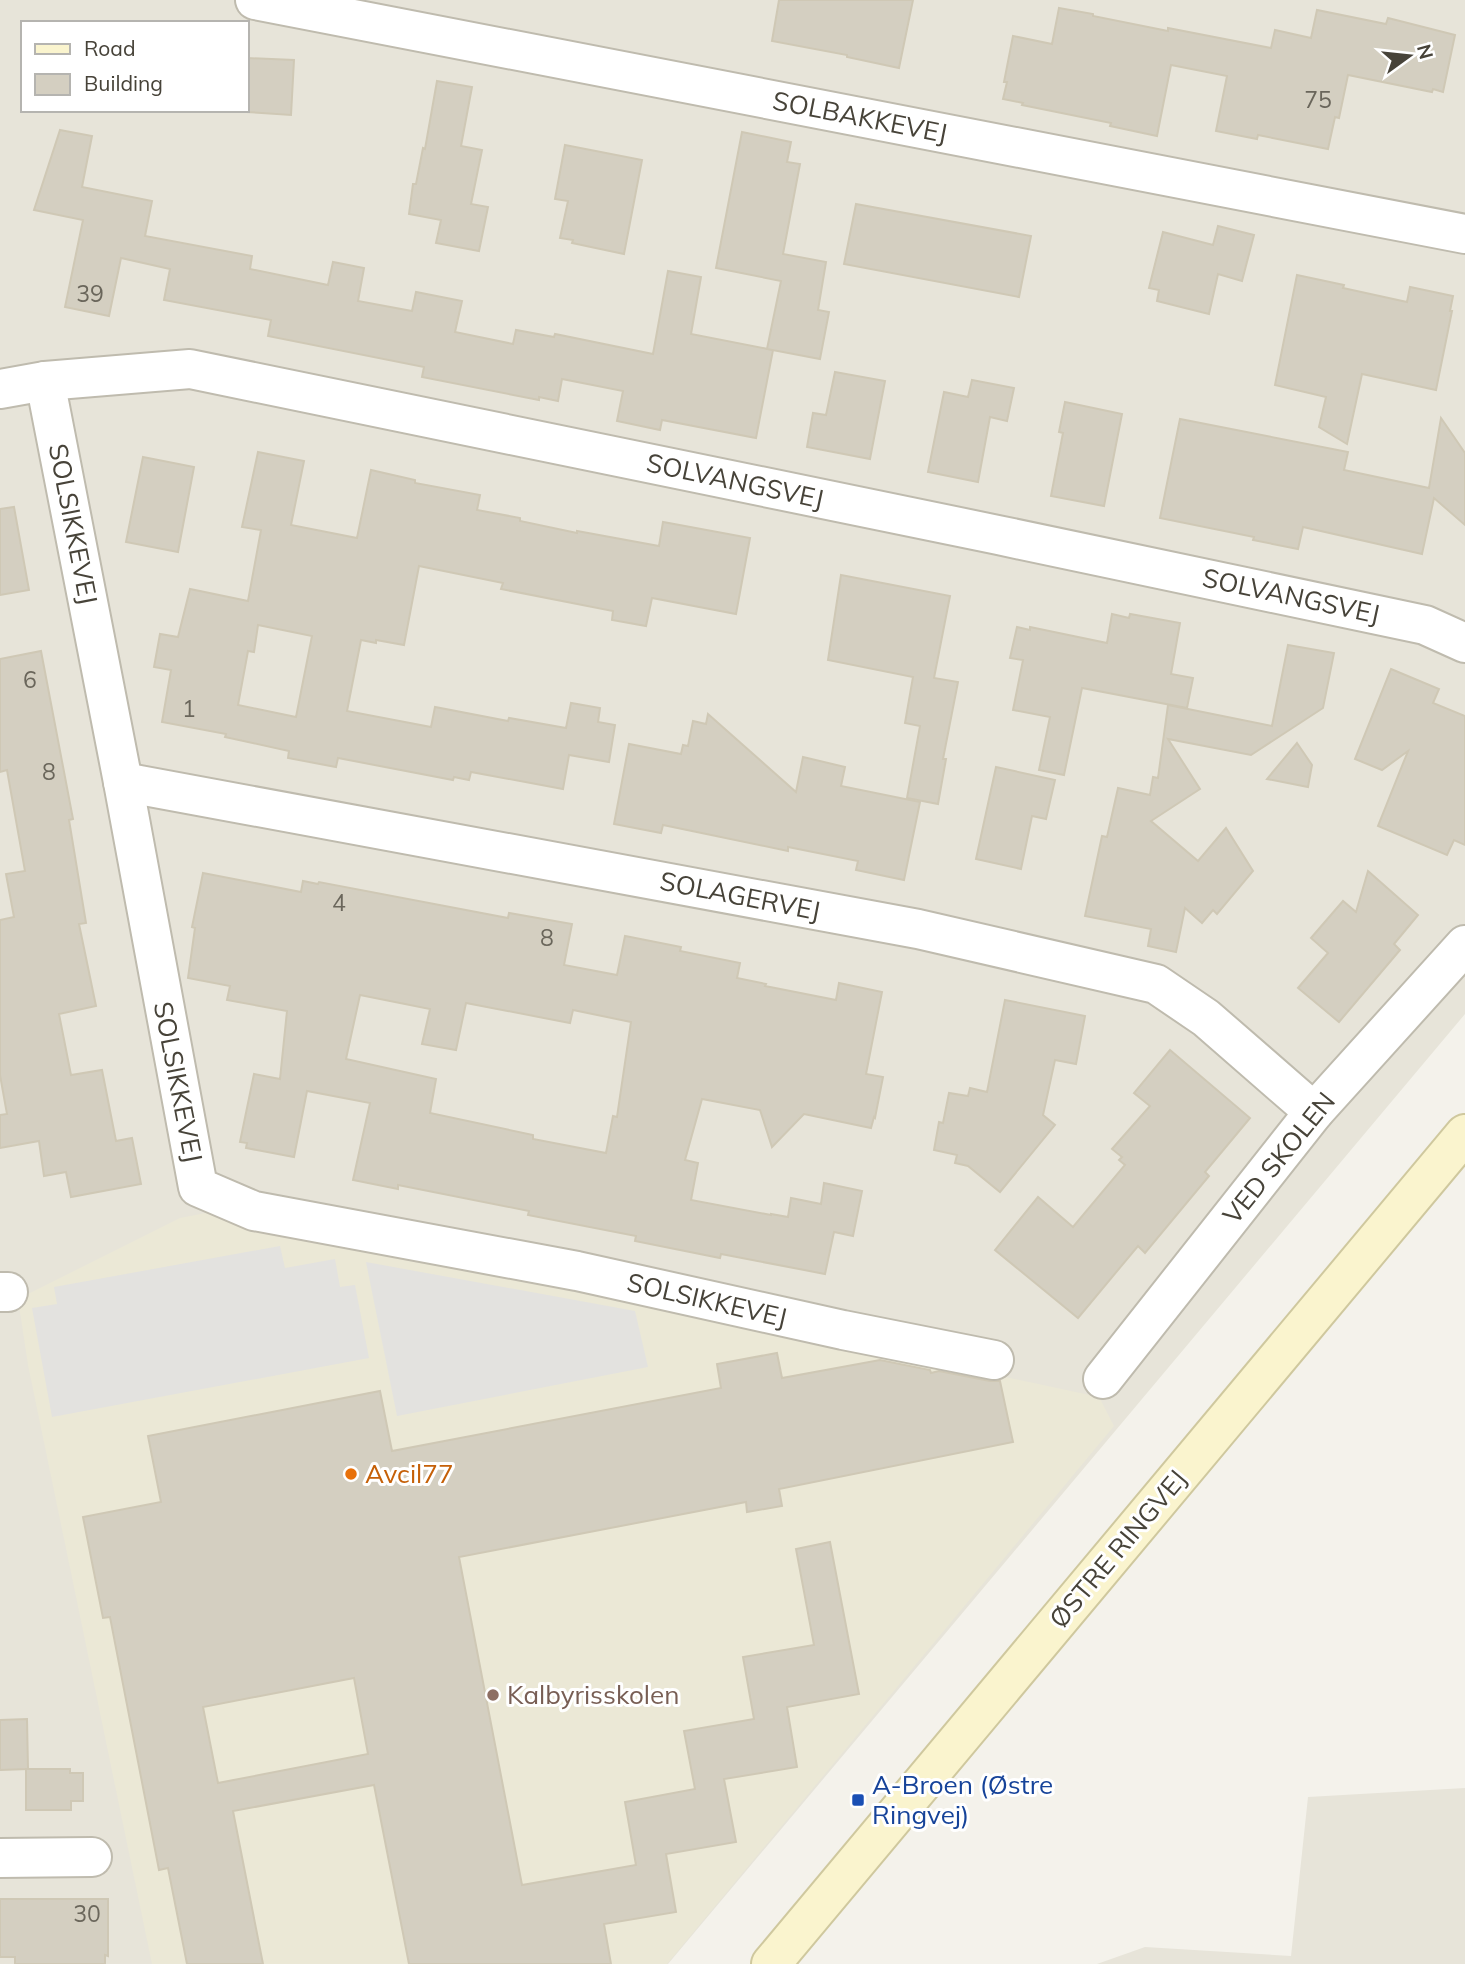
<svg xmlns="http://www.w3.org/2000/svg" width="1465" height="1964" font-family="Mulish,sans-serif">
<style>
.residential{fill:#e7e4d9;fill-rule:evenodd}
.education{fill:#ebe8d6}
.parking{fill:#e3e2df}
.building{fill:#d4cfc1;stroke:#cfc8b5;stroke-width:2;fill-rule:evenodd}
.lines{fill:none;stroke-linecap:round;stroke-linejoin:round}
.street-casing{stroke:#bfbbae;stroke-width:42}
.secondary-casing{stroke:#cfc89e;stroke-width:42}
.street{stroke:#fff;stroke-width:38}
.secondary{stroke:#faf4ce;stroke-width:38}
.food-dot{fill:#e8710a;stroke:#fff;stroke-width:2.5}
.education-dot{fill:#8d6e63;stroke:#fff;stroke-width:2.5}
.transit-dot{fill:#1a4fb4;stroke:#fff;stroke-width:2.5}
.labels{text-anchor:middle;stroke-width:6;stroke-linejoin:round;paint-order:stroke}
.number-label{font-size:23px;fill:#6a665b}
.street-label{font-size:26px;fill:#474339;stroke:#fff}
.food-label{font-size:26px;fill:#c56008;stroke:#fff;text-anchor:start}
.education-label{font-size:26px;fill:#785e54;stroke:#fff;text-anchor:start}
.transit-label{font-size:26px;fill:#164399;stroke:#fff;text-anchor:start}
</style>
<rect width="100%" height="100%" fill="#f4f2eb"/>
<g class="residential">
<path d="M0 0H1465V1014L668 1964H0ZM23 23H247V110H23Z"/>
<path d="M1465 1788V1964H1097L1145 1947 1291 1956 1308 1797Z"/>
</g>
<path class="education" d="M216 1211 251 1229 847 1343 1099 1397 1114 1426 667 1964H152L28 1365 18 1299 180 1218Z"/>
<g class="parking">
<path d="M280 1246 285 1268 335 1259 340 1287 355 1285 369 1358 52 1417 32 1308 57 1304 54 1287Z"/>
<path d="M366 1262 635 1311 648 1367 397 1416Z"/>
</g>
<g class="building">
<path d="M779 0H913L899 68 847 57V55L772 41Z"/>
<path d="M1059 8 1093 14V16L1168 31V28L1271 48 1275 30 1311 38 1317 10 1386 24 1388 18 1455 35 1443 92 1433 89 1432 92 1348 75 1339 118 1335 117 1328 149 1258 135 1257 139 1216 131 1227 76 1171 65 1157 136 1110 126 1111 123 1022 105 1023 103 1003 99 1007 82H1004L1013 36 1052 44Z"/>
<path d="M247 58 294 60 291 115 247 112Z"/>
<path d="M437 81 472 87 461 146 482 150 471 204 488 207 479 251 436 243 441 220 409 214 413 184H416L423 148 425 149Z"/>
<path d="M60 130 92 136 82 187 152 201 145 236 252 256 250 269 328 285 333 262 364 268 358 301 412 311 416 292 462 301 455 332 513 344 516 330 554 337 555 334 653 354 668 271 701 277 691 334 773 350 756 438 662 420 660 430 617 421 623 391 562 379 558 401 539 397V400L422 377 424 367 268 336 271 320 164 300 170 269 121 258 109 316 65 307 83 220 34 210Z"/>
<path d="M742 132 791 142 787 162 800 164 783 254 826 262 818 310 829 312 820 359 767 349 781 281 716 268Z"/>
<path d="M565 145 642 160 624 254 572 243 573 240 560 238 568 201 555 199Z"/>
<path d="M856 204 1031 236 1019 297 844 264Z"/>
<path d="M1218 226 1254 235 1242 281 1218 274 1209 314 1157 301 1159 290 1149 288 1163 232 1213 245Z"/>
<path d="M1297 275 1344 285 1343 288 1407 302 1410 287 1453 296 1450 311H1452L1436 390 1362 374 1347 444 1319 427 1326 397 1275 385Z"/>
<path d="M835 372 885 381 870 459 807 447 813 413 826 415Z"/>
<path d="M972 380 1014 388 1007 421 990 417 978 482 928 472 944 392 968 397Z"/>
<path d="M1065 402 1122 414 1104 506 1051 496 1063 433 1059 432Z"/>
<path d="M1441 418 1465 453V525L1434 498 1422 554 1303 527 1298 549 1253 540 1254 537 1160 518 1180 419 1348 452 1344 470 1429 488Z"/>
<path d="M258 452 304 461 291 525 357 538 371 470 415 480V483L480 495 477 510 520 518V521L577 533V531L659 546 663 522 750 538 736 614 652 598 646 626 612 620 613 611 501 589 503 583 419 566 404 645 376 640V643L361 640 347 711 431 727 435 707 508 721 509 718 566 728 571 703 600 708 598 722 615 725 609 762 569 755 563 789 471 772 469 780 454 777 453 780 338 758 336 767 288 758 289 751 225 737 226 734 162 722 171 670 154 667 160 634 178 637 190 589 248 601 261 530 242 527ZM258 625 312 636 296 717 238 705 248 651 254 652Z"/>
<path d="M143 457 194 467 178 552 126 542Z"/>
<path d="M14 507 29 590 0 595V509Z"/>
<path d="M841 575 950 596 934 678 958 682 943 759H946L938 804 907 798 920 726 905 723 913 677 828 660Z"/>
<path d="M1112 614 1129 618 1130 614 1180 623 1171 674 1193 678 1187 708 1082 688 1064 775 1039 770 1050 717 1013 710 1023 660 1010 658 1017 627 1030 630V627L1107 643Z"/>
<path d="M1288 645 1334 653 1323 708 1251 755 1168 739 1200 789 1151 821 1198 861 1226 828 1253 871 1217 914 1213 910 1202 923 1185 908 1176 952 1148 946 1151 929 1085 916 1102 836 1107 837 1118 788 1150 795 1153 777 1158 778 1168 705 1272 726Z"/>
<path d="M41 651 73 819 69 820 86 923 79 924 96 1006 59 1014 71 1075 102 1070 116 1141 132 1138 141 1184 71 1197 66 1172 44 1176 39 1141 0 1148V1115L7 1114 0 1075V920L14 917 6 874 25 871 7 770 0 772V659Z"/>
<path d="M1391 669 1439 689 1433 703 1465 716V845L1454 840 1447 855 1378 826 1408 751 1382 770 1355 759Z"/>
<path d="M708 714 796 792 803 757 845 767 841 786 920 802 904 880 856 870 858 861 788 847V851L663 825 661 833 614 824 629 744 681 754 683 745 688 746 693 721 706 724Z"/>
<path d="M1297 743 1312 765 1308 787 1267 779Z"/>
<path d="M996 767 1055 780 1046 819 1032 816 1021 869 976 859Z"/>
<path d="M1368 871 1418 915 1394 944 1400 950 1339 1022 1298 988 1328 953 1311 938 1343 901 1356 912Z"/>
<path d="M203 873 301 892 303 881 318 884 319 882 508 918 509 913 572 924 564 965 617 975 625 936 681 947 680 951 740 963 737 978 766 984 765 986 836 1000 839 983 882 992 866 1074 883 1077 875 1118 874 1117 871 1128 804 1114 772 1147 760 1110 702 1099 685 1160 698 1163 691 1200 771 1215V1214L788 1217 791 1198 821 1204 824 1183 862 1191 853 1236 834 1232 825 1274 721 1254 720 1258 635 1241 636 1236 528 1215 529 1211 398 1185V1189L353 1180 370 1103 307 1091 294 1157 246 1148 247 1143 240 1142 254 1074 280 1079 287 1011 227 1000 230 986 188 978 195 928 192 927ZM360 995 430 1009 422 1044 456 1050 466 1003 570 1023 573 1010 631 1022 617 1117 613 1116 606 1153 533 1139V1135L430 1113 436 1079 346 1059Z"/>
<path d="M1005 1000 1085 1016 1076 1064 1055 1060 1043 1115 1055 1125 1000 1192 968 1166 955 1163 957 1155 934 1150 939 1122 943 1123 949 1093 968 1096 970 1088 987 1092Z"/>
<path d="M1170 1050 1250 1118 1205 1172 1209 1176 1145 1253 1138 1246 1078 1318 995 1250 1038 1197 1073 1227 1125 1165 1119 1160 1122 1157 1112 1149 1150 1106 1134 1093Z"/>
<path d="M777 1353 782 1378 880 1360 930 1370 931 1373 939 1371 990 1381H1000L1013 1442 779 1489 782 1506 747 1512 746 1502 459 1557 522 1885 636 1865 625 1802 695 1789 684 1731 754 1719 743 1657 814 1645 796 1549 830 1542 859 1694 787 1707 797 1767 724 1779 736 1842 666 1854 676 1912 604 1924 611 1964H409L374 1785 233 1811 263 1964H187L168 1868 159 1870 110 1617 103 1618 83 1517 161 1502 148 1436 380 1391 392 1451 721 1388 717 1364ZM354 1678 368 1754 218 1783 203 1707Z"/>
<path d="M27 1719 28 1769 0 1770V1720Z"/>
<path d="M26 1769H70V1773H83V1801H71V1810H26Z"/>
<path d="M0 1899H108V1956L105 1955V1964H15V1957H0Z"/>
</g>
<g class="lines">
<defs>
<g id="street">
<path d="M255 0 1465 234"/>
<path d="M45 381 123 782 198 1187 254 1211 577 1271 843 1330 994 1360"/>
<path d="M0 389 45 381 190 369 998 535 1425 625 1465 643"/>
<path d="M123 782 918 929 1156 984 1206 1018 1314 1112"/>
<path d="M0 1292H8"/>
<path d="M1103 1379 1314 1112 1465 945"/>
<path d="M0 1858 92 1857"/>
</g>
<path id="secondary" d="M771 1964 1465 1134"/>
</defs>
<use href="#street" class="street-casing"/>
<use href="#secondary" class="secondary-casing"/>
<use href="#street" class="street"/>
<use href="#secondary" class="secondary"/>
</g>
<circle class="food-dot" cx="351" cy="1474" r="7"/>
<circle class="education-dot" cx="493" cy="1695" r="7"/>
<rect class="transit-dot" x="851" y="1793" width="14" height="14" rx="3.5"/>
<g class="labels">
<g class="number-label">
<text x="1318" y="108">75</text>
<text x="90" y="302">39</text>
<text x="30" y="688">6</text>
<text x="189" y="717">1</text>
<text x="49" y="780">8</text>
<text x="339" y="911">4</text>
<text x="547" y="946">8</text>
<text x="87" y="1922">30</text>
</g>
<g class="street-label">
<text transform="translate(860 117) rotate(11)" y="9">SOLBAKKEVEJ</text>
<text transform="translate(735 481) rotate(12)" y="9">SOLVANGSVEJ</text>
<text transform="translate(73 524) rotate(79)" y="9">SOLSIKKEVEJ</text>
<text transform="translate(1291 596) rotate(12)" y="9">SOLVANGSVEJ</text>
<text transform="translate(740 896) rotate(11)" y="9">SOLAGERVEJ</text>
<text transform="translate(178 1082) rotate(79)" y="9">SOLSIKKEVEJ</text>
<text transform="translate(1279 1158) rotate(-51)" y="9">VED SKOLEN</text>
<text transform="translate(707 1300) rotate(13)" y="9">SOLSIKKEVEJ</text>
<text transform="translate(1118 1549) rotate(-50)" y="9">ØSTRE RINGVEJ</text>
</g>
<g class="food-label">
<text x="365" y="1483">Avcil77</text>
</g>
<g class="education-label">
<text x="507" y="1704">Kalbyrisskolen</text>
</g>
<g class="transit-label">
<text x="872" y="1794">A-Broen (Østre<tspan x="872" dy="30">Ringvej)</tspan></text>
</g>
</g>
<rect x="21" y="21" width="228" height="91" fill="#ffffff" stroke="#b5b4b0" stroke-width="2"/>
<rect x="35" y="44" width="35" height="10" fill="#faf4ce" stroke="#b5b4b0" stroke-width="2"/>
<text x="84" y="56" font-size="21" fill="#474339">Road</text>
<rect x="35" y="74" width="35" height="21" fill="#d4cfc1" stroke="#b5b4b0" stroke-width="2"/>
<text x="84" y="91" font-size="21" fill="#474339">Building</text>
<g transform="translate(1409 56) rotate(75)" stroke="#ffffff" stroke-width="5" paint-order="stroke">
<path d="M0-5L12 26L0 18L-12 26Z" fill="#474339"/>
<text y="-10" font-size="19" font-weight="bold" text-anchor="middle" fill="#474339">N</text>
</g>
</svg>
